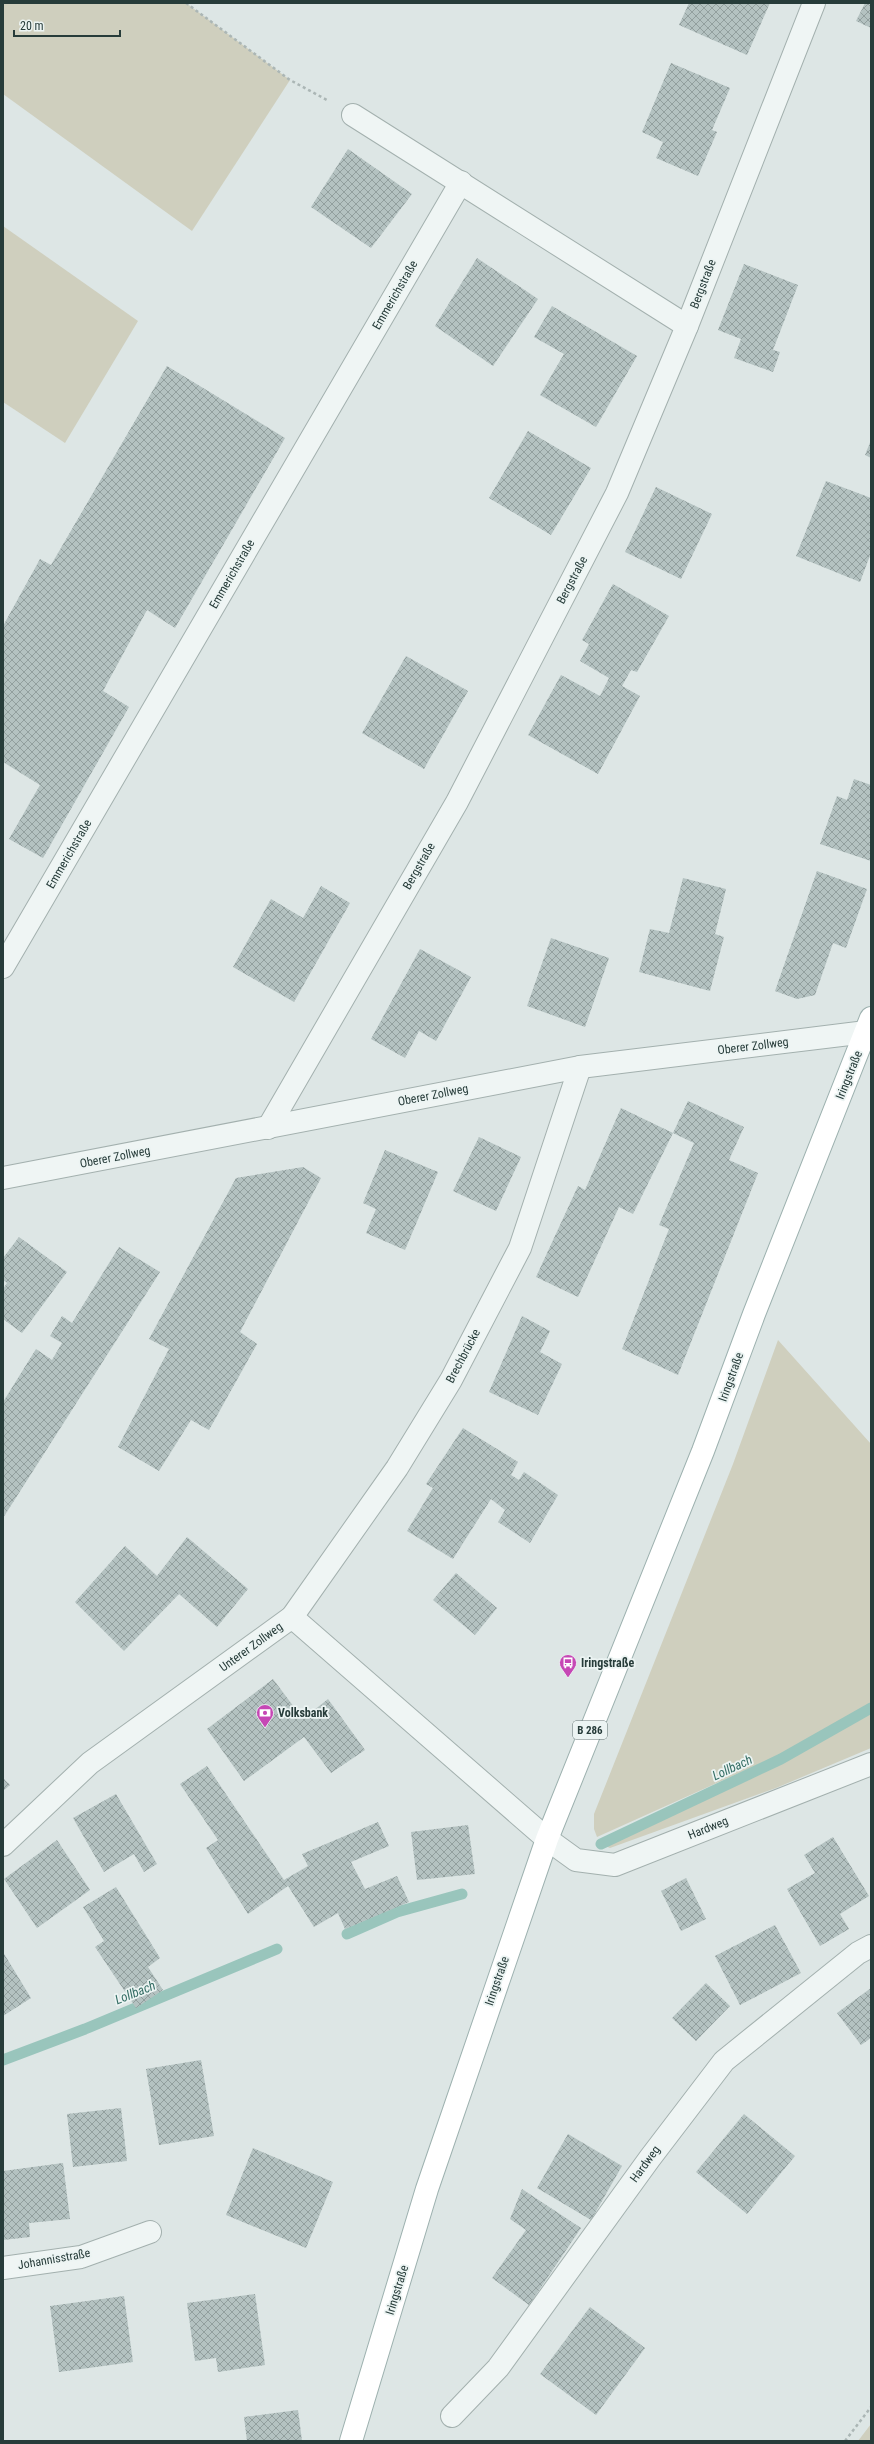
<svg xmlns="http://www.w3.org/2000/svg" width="874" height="2444" font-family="'Roboto Condensed',sans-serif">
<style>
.grass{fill:#cfcfbe}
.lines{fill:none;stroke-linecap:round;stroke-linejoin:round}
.stream{stroke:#99c5bc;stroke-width:11}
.building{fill:url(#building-cross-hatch)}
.street-casing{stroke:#a3b0ae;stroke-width:24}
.primary-casing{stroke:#9db1af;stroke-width:24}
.path{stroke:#abb6b5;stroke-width:2.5;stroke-dasharray:3 3;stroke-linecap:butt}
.street{stroke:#eff5f4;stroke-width:22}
.primary{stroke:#fff;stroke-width:22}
.labels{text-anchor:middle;stroke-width:3.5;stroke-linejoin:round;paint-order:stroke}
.shield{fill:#ecf4f3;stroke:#627372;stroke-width:1}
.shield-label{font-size:11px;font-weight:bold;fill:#273c3a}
.street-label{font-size:12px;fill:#273c3a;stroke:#ecf4f3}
.poi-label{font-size:12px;font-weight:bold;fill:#273c3a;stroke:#ecf4f3;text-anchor:start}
.water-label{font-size:13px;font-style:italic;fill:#346d64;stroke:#ecf4f3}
</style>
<defs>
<pattern id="building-cross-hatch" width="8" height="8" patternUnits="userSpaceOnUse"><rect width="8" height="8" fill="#b4c2c1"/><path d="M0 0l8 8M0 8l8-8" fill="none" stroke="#929f9e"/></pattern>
</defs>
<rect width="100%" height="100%" fill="#dde6e5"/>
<g class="grass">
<path d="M3 3H186L290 80 192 231 3 94Z"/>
<path d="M3 226 138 321 65 443 3 402Z"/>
<path d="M778 1340 871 1444V1703L779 1755 597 1837 594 1829V1814L733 1464Z"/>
<path d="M871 1708V1748L776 1788 610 1848 601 1844 781 1759Z"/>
<path d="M871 2424V2441H858Z"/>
</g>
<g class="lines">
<g class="stream">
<path d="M601 1844 781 1759 871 1708"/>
<path d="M347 1934 397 1912 462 1894"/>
<path d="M3 2060 85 2029 277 1949"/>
</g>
</g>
<g class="building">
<path d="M689 3H770L747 55 679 25Z"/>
<path d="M865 3H871V28L856 21Z"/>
<path d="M671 63 730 88 712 130 717 132 698 176 656 158 663 142 642 132Z"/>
<path d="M348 149 412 194 371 248 311 207Z"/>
<path d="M477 258 538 299 493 366 435 326Z"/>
<path d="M744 264 798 285 773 350 780 352 773 372 734 358 741 339 718 330Z"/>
<path d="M552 306 637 356 596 427 540 395 564 354 534 337Z"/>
<path d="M167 366 285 438 175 628 147 610 103 691 129 707 43 858 9 839 40 785 3 762V626L40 559 51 565Z"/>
<path d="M528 431 591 468 551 535 489 498Z"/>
<path d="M871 440V458L865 455Z"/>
<path d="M826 481 871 498V553L860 582 796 556Z"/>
<path d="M656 487 712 514 681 579 625 552Z"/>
<path d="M613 584 669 616 637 672 631 670 622 686 640 696 598 774 528 735 561 675 600 696 609 678 580 661 589 644 582 640Z"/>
<path d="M406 656 468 691 424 769 362 733Z"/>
<path d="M854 779 871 785V861L820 844 837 796 847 800Z"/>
<path d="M817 871 867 889 846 948 833 943 815 995 797 999 775 991Z"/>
<path d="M683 878 726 889 715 934 724 937 710 991 639 972 650 929 669 933Z"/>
<path d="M321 886 350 903 294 1002 233 967 271 899 303 918Z"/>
<path d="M551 938 609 958 585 1027 527 1006Z"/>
<path d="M420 949 471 977 436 1041 419 1031 405 1058 371 1039Z"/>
<path d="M688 1101 744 1127 729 1160 758 1173 678 1375 622 1349 669 1229 659 1225 694 1143 673 1133Z"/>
<path d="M621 1108 673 1133 633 1214 619 1207 578 1297 536 1277 578 1186 585 1190Z"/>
<path d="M479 1137 521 1157 496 1211 453 1191Z"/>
<path d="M385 1150 438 1172 405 1250 366 1233 376 1209 363 1203Z"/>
<path d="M303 1167 321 1178 240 1332 257 1344 209 1430 191 1420 159 1471 118 1447 169 1349 149 1339 236 1178Z"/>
<path d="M19 1237 67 1272 22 1333 3 1319V1289L7 1283 3 1280V1258Z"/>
<path d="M119 1247 160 1272 3 1518V1402L36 1349 52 1360 62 1343 50 1336 62 1316 72 1323Z"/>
<path d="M522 1316 550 1331 540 1352 562 1364 538 1415 489 1392Z"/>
<path d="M463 1428 518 1462 511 1475 519 1480 524 1472 558 1495 530 1543 498 1522 505 1510 491 1499 453 1559 407 1531 433 1488 426 1484Z"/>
<path d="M187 1537 248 1589 217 1627 179 1594 124 1651 75 1602 125 1546 157 1576Z"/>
<path d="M456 1573 497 1608 475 1635 433 1600Z"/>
<path d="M273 1679 303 1719 328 1699 365 1750 331 1773 304 1737 244 1781 207 1729Z"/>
<path d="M207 1766 284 1880 308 1866 302 1854 378 1822 389 1846 351 1862 365 1889 397 1876 409 1902 345 1929 338 1913 314 1927 288 1886 248 1914 206 1848 218 1840 180 1784Z"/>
<path d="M3 1778 10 1785 3 1791Z"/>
<path d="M116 1794 157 1864 144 1872 134 1854 104 1872 73 1818Z"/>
<path d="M468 1825 475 1874 417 1880 411 1832Z"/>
<path d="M833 1837 869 1896 840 1914 849 1929 820 1946 787 1889 815 1873 804 1855Z"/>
<path d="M57 1840 90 1890 37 1928 4 1879Z"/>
<path d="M686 1878 706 1919 681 1931 661 1891Z"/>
<path d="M116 1887 160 1958 148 1967 163 1990 136 2008 95 1947 104 1941 83 1907Z"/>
<path d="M775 1925 801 1973 740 2005 715 1956Z"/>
<path d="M3 1952 31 1998 3 2016Z"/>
<path d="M706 1983 730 2006 696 2041 672 2018Z"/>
<path d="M871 1988V2038L861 2045 837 2013Z"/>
<path d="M201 2060 214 2136 159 2145 146 2069Z"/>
<path d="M121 2108 127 2161 73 2167 67 2114Z"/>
<path d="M744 2114 795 2156 747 2214 696 2172Z"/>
<path d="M568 2134 622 2166 591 2220 537 2188Z"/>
<path d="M253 2148 333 2182 306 2248 226 2215Z"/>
<path d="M63 2163 70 2219 29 2223 30 2237 3 2240V2171Z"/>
<path d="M522 2189 581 2228 529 2305 492 2278 526 2230 510 2219Z"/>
<path d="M255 2294 265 2365 218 2372 216 2358 195 2361 187 2303Z"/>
<path d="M124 2296 133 2362 59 2372 50 2306Z"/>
<path d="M590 2307 645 2348 596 2415 540 2374Z"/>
<path d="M298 2410 302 2441H247L244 2417Z"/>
</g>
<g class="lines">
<defs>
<g id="street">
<path d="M353 115 687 326"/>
<path d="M3 967 461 182"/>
<path d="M268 1128 457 802 617 493 687 326 814 3"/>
<path d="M3 1178 580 1067 866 1032"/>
<path d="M292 1617 397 1468 451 1380 520 1248 580 1067"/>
<path d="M3 1845 90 1763 292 1617 547 1839 576 1860 615 1865 871 1764"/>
<path d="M3 2268 81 2257 150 2232"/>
<path d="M452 2416 498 2368 650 2158 724 2061 858 1953 871 1946"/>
</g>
<path id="primary" d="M351 2441 427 2189 547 1839 703 1451 754 1314 871 1018"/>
</defs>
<use href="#street" class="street-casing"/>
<use href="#primary" class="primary-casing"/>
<g class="path">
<path d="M186 3 290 80 327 100"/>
<path d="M845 2441 871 2407"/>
</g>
<use href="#street" class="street"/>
<use href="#primary" class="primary"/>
</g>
<defs>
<symbol id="bus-pin" viewBox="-11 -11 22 30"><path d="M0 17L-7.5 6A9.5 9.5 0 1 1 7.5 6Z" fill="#c647b5" stroke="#ecf4f3"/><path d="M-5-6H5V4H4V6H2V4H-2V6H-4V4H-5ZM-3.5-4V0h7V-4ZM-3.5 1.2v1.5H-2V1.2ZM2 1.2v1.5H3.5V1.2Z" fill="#fff"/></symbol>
<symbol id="bank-pin" viewBox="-11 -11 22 30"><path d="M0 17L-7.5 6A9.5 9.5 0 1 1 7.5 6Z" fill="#c647b5" stroke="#ecf4f3"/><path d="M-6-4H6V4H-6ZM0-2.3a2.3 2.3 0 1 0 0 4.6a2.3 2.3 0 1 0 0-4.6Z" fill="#fff"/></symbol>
</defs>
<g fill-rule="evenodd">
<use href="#bus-pin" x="558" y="1653" width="20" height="27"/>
<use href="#bank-pin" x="255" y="1703" width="20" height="27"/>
</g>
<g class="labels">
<rect class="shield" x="573" y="1721" width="34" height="18" rx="3"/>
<g class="shield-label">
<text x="590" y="1734">B 286</text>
</g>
<g class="street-label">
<text transform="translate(703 284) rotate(-69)" y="4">Bergstraße</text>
<text transform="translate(395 295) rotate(-60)" y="4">Emmerichstraße</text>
<text transform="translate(232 574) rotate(-60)" y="4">Emmerichstraße</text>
<text transform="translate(572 580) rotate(-62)" y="4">Bergstraße</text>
<text transform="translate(69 854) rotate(-60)" y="4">Emmerichstraße</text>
<text transform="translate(419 866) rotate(-60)" y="4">Bergstraße</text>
<text transform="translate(753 1046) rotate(-7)" y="4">Oberer Zollweg</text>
<text transform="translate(849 1075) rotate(-68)" y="4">Iringstraße</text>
<text transform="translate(433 1095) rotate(-11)" y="4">Oberer Zollweg</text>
<text transform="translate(115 1157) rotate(-11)" y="4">Oberer Zollweg</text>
<text transform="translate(463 1356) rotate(-62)" y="4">Brechbrücke</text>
<text transform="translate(731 1377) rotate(-70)" y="4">Iringstraße</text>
<text transform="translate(251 1647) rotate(-36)" y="4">Unterer Zollweg</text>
<text transform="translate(708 1828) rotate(-22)" y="4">Hardweg</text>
<text transform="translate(497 1981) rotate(-71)" y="4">Iringstraße</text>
<text transform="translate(645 2164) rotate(-54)" y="4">Hardweg</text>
<text transform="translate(54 2259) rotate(-10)" y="4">Johannisstraße</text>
<text transform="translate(397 2290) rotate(-73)" y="4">Iringstraße</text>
</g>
<g class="poi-label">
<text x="581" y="1667">Iringstraße</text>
<text x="278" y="1717">Volksbank</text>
</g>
<g class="water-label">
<text transform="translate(732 1767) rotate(-25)" y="5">Lollbach</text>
<text transform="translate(135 1992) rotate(-22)" y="5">Lollbach</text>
</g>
</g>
<rect width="874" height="2444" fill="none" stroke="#273c3a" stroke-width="8"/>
<path d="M14 30v6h106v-6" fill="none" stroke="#273c3a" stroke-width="2"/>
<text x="20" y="30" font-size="12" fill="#273c3a" stroke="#ecf4f3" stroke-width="3" paint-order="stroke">20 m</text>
</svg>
